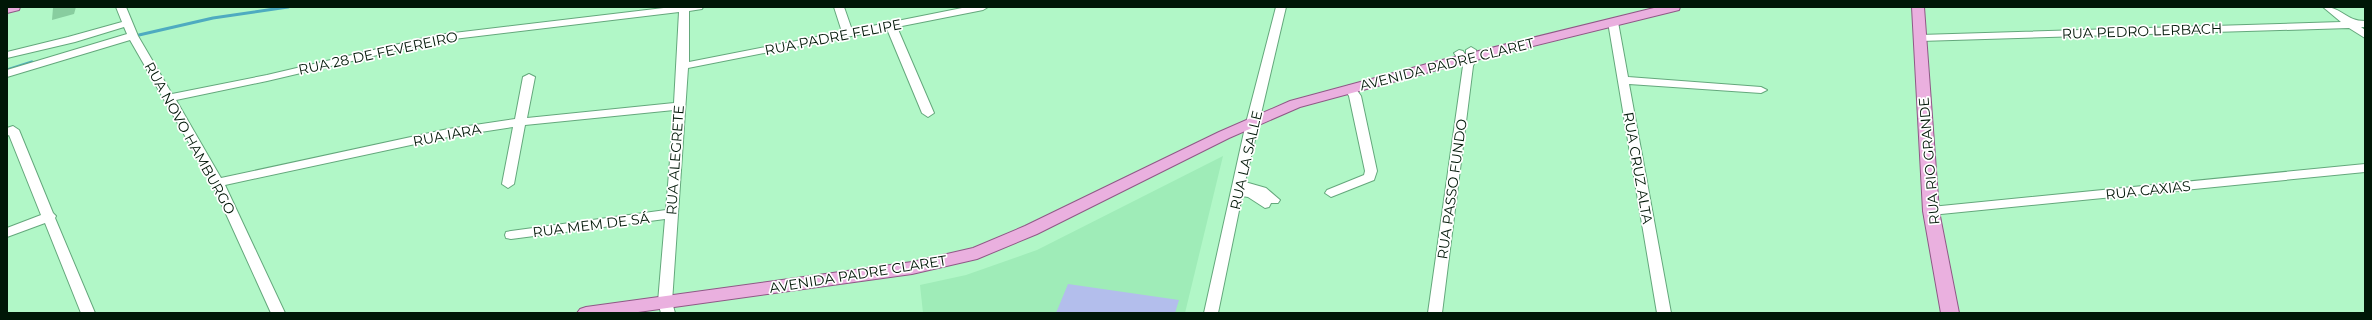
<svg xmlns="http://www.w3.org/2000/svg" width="2372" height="320" font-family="Montserrat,sans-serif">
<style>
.built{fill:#9fecb8}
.green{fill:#b3beec}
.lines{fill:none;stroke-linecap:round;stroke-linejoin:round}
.stream{stroke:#4eabc0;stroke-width:3}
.building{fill:#88cd9f}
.minor-casing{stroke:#64a87c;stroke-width:2}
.major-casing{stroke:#8f5886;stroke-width:2}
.minor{fill:#fff;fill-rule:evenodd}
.major{fill:#eab0df;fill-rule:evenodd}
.labels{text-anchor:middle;stroke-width:3.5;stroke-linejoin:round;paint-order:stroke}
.street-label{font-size:14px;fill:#001707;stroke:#fff}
</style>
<rect width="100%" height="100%" fill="#b1f7c7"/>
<path class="built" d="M1223 156 1185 313H923L920 285 966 275 1037 250Z"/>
<path class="green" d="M1068 284 1179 300 1175 313H1056Z"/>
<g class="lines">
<g class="stream">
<path d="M139 35 213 18 288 7"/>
<path d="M7 70 32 62"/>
</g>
</g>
<path class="building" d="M57 7H76L74 14 52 20 53 8Z"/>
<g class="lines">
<defs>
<g id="minor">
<path d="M116 7H126L138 36 172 94 267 75 437 35 672 7H703L702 9 689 11V62L842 32 834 7H844L852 30 967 7H988L983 10 897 27 934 113 928 117 922 113 887 29 688 68 672 302 675 313H661L658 302 665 219 511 239 506 238 505 235 506 232 511 231 666 210 674 110 525 125 514 184 508 188 502 184 513 127 448 137 225 185 285 313H271L212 183 130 40 7 77V70L127 34 124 27 75 42 7 58V52L68 37 122 22ZM679 12 674 103 527 118 535 77 529 74 523 77 515 119 448 129 221 178 176 100 267 81 437 41Z"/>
<path d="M1276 7H1286L1245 182 1266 188 1280 200 1278 203H1271L1269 207 1265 208 1248 197 1242 196 1218 313H1204L1246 123Z"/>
<path d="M2323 7C2343 7 2345 21 2365 21V27H2361L2365 30V38L2349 28 1920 41 1915 38 1920 35 2341 22Z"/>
<path d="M1613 19 1618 22 1628 77 1761 87 1767 90 1761 93 1629 84 1671 313H1657L1608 22Z"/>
<path d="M1471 47 1476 50 1477 57 1473 66 1442 313H1428L1463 66 1454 53 1459 50 1463 51 1466 56V50Z"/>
<path d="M1350 85 1354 86 1361 96 1377 171 1374 180 1331 197 1325 193 1327 190 1364 175 1365 171 1349 96 1344 88Z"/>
<path d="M13 126 19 130 53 213 56 216 55 218 95 313H81L45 223 7 237V228L41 215 9 135 7 136V128Z"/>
<path d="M2365 164V172L1931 215 1925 211 1931 207Z"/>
</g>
<g id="major">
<path d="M7 7H20L19 10 7 13Z"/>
<path d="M1658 7H1680L1679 10 1448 67 1300 107 1229 138 1037 234 977 259 912 274 631 313H577L580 309 586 307 912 262 973 248 1025 226 1219 132 1290 101 1438 61Z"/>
<path d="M1912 7H1924L1939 211 1959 313H1941L1923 211Z"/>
</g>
</defs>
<use href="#minor" class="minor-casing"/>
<use href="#major" class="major-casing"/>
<use href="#minor" class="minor"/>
<use href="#major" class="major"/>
</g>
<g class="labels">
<g class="street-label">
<text transform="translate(2142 31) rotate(-2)" y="5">RUA PEDRO LERBACH</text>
<text transform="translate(833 37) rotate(-11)" y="5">RUA PADRE FELIPE</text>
<text transform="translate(378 53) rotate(-12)" y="5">RUA 28 DE FEVEREIRO</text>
<text transform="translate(1447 64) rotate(-14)" y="5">AVENIDA PADRE CLARET</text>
<text transform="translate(447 135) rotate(-11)" y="5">RUA IARA</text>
<text transform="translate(190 138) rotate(61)" y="5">RUA NOVO HAMBURGO</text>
<text transform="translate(675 160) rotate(-86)" y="5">RUA ALEGRETE</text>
<text transform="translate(1246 160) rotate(-77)" y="5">RUA LA SALLE</text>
<text transform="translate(1929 161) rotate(-95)" y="5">RUA RIO GRANDE</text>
<text transform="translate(1638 168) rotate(80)" y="5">RUA CRUZ ALTA</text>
<text transform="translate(1452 189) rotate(-82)" y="5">RUA PASSO FUNDO</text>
<text transform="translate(2148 190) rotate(-6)" y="5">RUA CAXIAS</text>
<text transform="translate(591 225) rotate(-7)" y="5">RUA MEM DE SÁ</text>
<text transform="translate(858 274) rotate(-9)" y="5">AVENIDA PADRE CLARET</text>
</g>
</g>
<rect width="2372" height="320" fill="none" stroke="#001707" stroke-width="16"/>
</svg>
